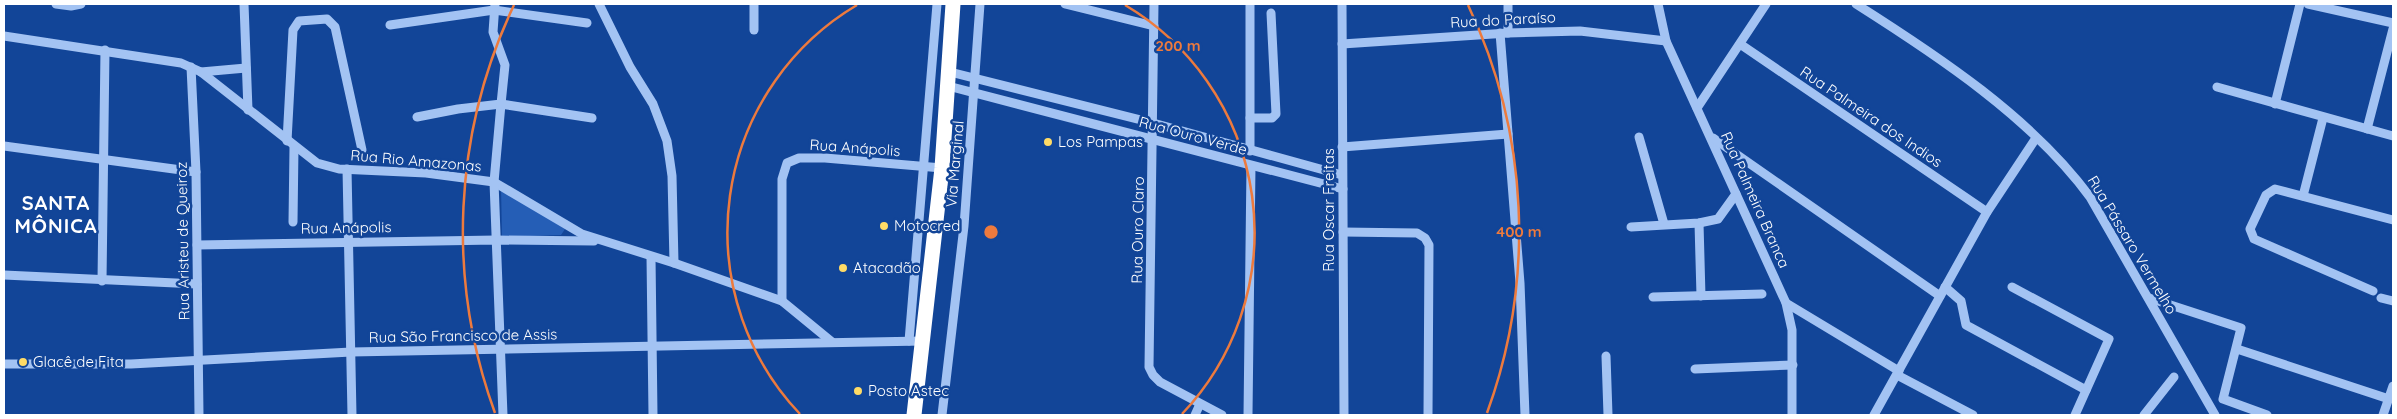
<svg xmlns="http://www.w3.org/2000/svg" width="2397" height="419" font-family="Quicksand,sans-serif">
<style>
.green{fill:#255eb6}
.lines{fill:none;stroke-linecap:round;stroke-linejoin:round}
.minor{stroke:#a3c3f3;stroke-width:9}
.highway{stroke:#fff;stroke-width:15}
.ring{fill:none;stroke:#ed7a3d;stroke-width:2.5}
.poi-dot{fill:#ffdb66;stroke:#124598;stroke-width:2}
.labels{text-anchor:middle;stroke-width:5;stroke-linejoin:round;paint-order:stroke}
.street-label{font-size:15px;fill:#fff;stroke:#124598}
.poi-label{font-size:15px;fill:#fff;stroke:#124598;text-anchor:start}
.district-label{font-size:20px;font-weight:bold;letter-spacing:1px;fill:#fff;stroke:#124598}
.centre{fill:#ed7a3d;stroke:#124598;stroke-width:2.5}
.ring-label{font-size:15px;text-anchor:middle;font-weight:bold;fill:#ed7a3d;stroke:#124598;stroke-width:5;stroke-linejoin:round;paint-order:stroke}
</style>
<rect width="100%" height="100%" fill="#124598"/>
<path class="green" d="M501 188 565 229 561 235 502 237Z"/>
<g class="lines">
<g class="minor">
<path d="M56 4 71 6 81 4"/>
<path d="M244 4 248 110"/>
<path d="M599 4 630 67 653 104 667 141 672 176 674 263"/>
<path d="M1065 4 1154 26"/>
<path d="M1154 4 1149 367 1153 375 1160 382 1222 415"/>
<path d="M1250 4V151"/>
<path d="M1342 4 1344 415"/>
<path d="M1508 4V33"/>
<path d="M1658 4 1666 41 1786 303 1792 330V415"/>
<path d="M1856 4C1938 56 2032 118 2090 197L2215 415"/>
<path d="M2308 4 2393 23"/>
<path d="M390 25 494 10 587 23"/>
<path d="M754 30V4"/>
<path d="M1500 33 1520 283 1525 415"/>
<path d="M4 36 181 63 201 72 317 163 339 169 426 173 494 182 582 234 674 263 782 301 832 342"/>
<path d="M1342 44 1508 33 1580 31 1666 41"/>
<path d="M1740 44 1987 212"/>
<path d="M191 67 196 172 199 415"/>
<path d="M201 72 246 68"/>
<path d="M950 72 1153 123 1342 175"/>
<path d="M948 86 1343 189"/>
<path d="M2217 87 2393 136"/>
<path d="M2275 104 2300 4"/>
<path d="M1697 108 1766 4"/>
<path d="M417 117 458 109 501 104 505 65 493 32 495 4"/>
<path d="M1250 118H1272L1276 114 1271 13"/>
<path d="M2367 129 2393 29"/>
<path d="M1639 137 1664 224"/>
<path d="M1713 138 1940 296"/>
<path d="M287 141 293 30 299 21 327 19 335 27 362 150"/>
<path d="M4 146 196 172"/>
<path d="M1342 147 1508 134"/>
<path d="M347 169 352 415"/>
<path d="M2303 196 2323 118"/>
<path d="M293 222 294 147"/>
<path d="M1699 223 1701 296"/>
<path d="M1631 227 1699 223 1718 219 1736 194"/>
<path d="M1343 232 1417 233 1425 238 1429 245 1428 415"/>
<path d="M197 245 496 240 594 241"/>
<path d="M651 257 653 415"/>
<path d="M4 275 197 284"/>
<path d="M102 281 105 50"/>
<path d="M1945 287 1961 301 1966 325 2086 390"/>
<path d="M2012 287 2109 339 2075 415"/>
<path d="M2373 291 2254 239 2250 229 2266 195 2275 189 2393 220"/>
<path d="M1653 297 1762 294"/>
<path d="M2149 298 2241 328 2223 399 2267 415"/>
<path d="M2381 298 2393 301"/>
<path d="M782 301V179L787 163 799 158H825L942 168"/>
<path d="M1786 303 1899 371"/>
<path d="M909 341 937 4"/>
<path d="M2237 349 2389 399"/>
<path d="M1606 356 1608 415"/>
<path d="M4 364H131L351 352 923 341"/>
<path d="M1695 369 1793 365"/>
<path d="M1897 375 1973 415"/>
<path d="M503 415 494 182 501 104 592 118"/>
<path d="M942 415 964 226 980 4"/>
<path d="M1195 415 1200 404"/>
<path d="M1248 415 1251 166"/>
<path d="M1874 415 1987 212 2036 138"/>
<path d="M2144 415 2174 377"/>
<path d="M2383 415 2393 386"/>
</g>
<path class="highway" d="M914 415 942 168 953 4"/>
</g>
<g class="ring">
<path d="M800 414A264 264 0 0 1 857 5M1125 5A264 264 0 0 1 1182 414"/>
<path d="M495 413A528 528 0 0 1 514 5M1468 5A528 528 0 0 1 1487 413"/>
</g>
<g class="poi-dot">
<circle cx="1048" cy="142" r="5"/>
<circle cx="884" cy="226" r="5"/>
<circle cx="843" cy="268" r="5"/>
<circle cx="23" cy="362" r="5"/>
<circle cx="858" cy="391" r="5"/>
</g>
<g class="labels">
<g class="street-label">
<text transform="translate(1503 20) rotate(-3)" y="5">Rua do Paraíso</text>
<text transform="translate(1871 117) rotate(34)" y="5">Rua Palmeira dos Indios</text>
<text transform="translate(1193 136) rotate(15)" y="5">Rua Ouro Verde</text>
<text transform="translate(855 148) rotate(4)" y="5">Rua Anápolis</text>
<text transform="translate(416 161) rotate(5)" y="5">Rua Rio Amazonas</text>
<text transform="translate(955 164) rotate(-85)" y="5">Via Marginal</text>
<text transform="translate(1755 200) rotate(66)" y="5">Rua Palmeira Branca</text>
<text transform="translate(1329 210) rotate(-90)" y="5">Rua Oscar Freitas</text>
<text transform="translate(346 228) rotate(-1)" y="5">Rua Anápolis</text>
<text transform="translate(1138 230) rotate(-89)" y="5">Rua Ouro Claro</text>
<text transform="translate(183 241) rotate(-91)" y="5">Rua Aristeu de Queiroz</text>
<text transform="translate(2132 245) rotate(59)" y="5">Rua Pássaro Vermelho</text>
<text transform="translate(463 336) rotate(-1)" y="5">Rua São Francisco de Assis</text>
</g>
<g class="poi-label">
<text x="1058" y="147">Los Pampas</text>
<text x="894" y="231">Motocred</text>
<text x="853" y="273">Atacadão</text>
<text x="33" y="367">Glacê de Fita</text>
<text x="868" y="396">Posto Astec</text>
</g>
<g class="district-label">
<text x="56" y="210">SANTA<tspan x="56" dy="23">MÔNICA</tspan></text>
</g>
</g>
<circle cx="991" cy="232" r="8" class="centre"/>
<g class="ring-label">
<text x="1178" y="51">200 m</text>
<text x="1519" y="237">400 m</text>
</g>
<rect width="2397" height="419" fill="none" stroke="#ffffff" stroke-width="10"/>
</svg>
